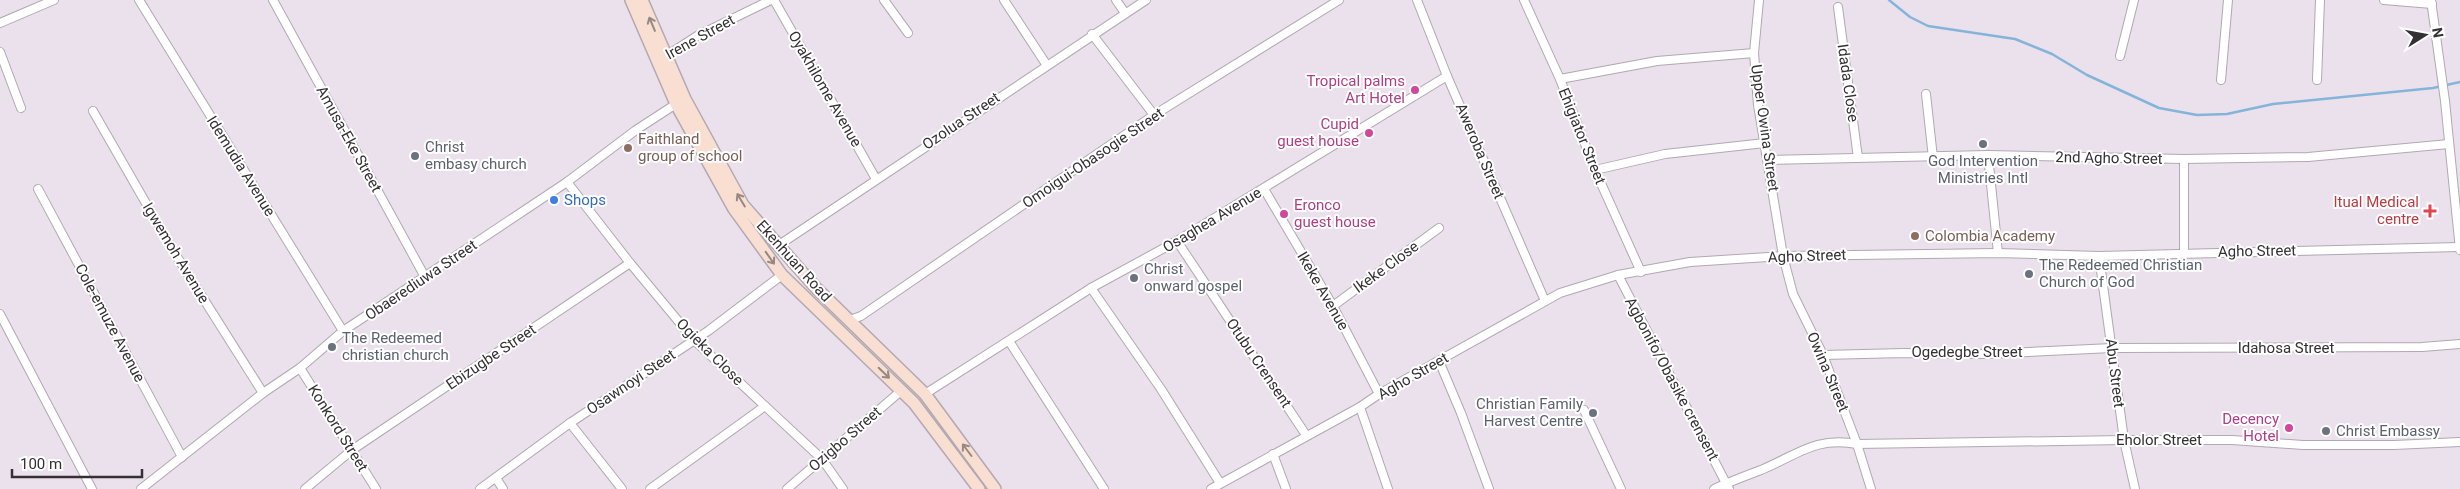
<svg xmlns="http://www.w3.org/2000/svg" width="2460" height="489" font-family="Roboto,sans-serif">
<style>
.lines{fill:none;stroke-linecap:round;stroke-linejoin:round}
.stream{stroke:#84b4da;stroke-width:2.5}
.street-casing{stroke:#b1a8b2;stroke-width:10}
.secondary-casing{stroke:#b1a8b2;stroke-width:14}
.street{stroke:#fff;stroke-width:8}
.secondary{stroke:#f8dfd1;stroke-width:11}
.oneway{stroke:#968882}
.hotel-dot{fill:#d1479c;stroke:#fff;stroke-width:2}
.worship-dot{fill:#6b7280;stroke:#fff;stroke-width:2}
.education-dot{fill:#8d6e63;stroke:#fff;stroke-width:2}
.shop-dot{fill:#3f7fe0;stroke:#fff;stroke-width:2}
.health-dot{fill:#e0444e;stroke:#fff;stroke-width:2}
.labels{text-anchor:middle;stroke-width:4;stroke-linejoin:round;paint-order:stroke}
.street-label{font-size:15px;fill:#343034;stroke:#fff}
.hotel-label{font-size:15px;fill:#b23c85;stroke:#fff;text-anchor:end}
.education-label{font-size:15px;fill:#785e54;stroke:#fff;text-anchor:start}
.worship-label{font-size:15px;fill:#5b616d;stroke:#fff;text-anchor:start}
.shop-label{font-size:15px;fill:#366cbe;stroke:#fff;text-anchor:start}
.health-label{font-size:15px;fill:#be3a42;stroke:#fff;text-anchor:end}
</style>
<rect width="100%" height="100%" fill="#ebe1ec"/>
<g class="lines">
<path class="stream" d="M1889 0 1910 17 1928 26 2015 39 2052 54 2087 75 2159 108 2197 115 2227 114 2273 104 2433 88 2460 82"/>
<defs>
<g id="street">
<path d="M139 0 343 331"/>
<path d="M273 0 425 277"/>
<path d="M774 0 876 179"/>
<path d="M884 0 908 33"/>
<path d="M1004 0 1046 64"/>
<path d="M1116 0 1125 13"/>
<path d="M1417 0 1447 76 1545 301"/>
<path d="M1524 0 1560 79 1595 170 1641 272"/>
<path d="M1759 0 1754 53 1758 105 1783 256 1793 294 1823 355 1857 444 1871 489"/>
<path d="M2384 0 2432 4"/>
<path d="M2431 0 2445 101 2460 250"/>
<path d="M1838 7 1858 158"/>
<path d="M0 23 54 0"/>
<path d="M1092 34 1154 115"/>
<path d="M0 52 21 108"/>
<path d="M2120 56 2134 0"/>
<path d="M663 58 697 36 771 0"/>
<path d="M1560 79 1657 61 1754 53"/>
<path d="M2221 80 2228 0"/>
<path d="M2317 80 2320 0"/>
<path d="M1926 94 1933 158"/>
<path d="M93 111 174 252 263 393"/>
<path d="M1988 155 1998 253"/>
<path d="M1769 160 1988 155 2184 159 2308 157 2449 144"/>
<path d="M1595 170 1665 154 1765 143"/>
<path d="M567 182 630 263 694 340 822 459 843 489"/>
<path d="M38 189 182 457"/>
<path d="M1264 189 1333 306 1379 394"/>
<path d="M1177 241 1306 435"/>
<path d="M779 245 1146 0"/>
<path d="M2184 253V159"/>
<path d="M2099 256 2124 440 2135 489"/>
<path d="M1618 275 1729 489"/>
<path d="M1091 288 1161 389 1220 483"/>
<path d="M1333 306 1439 228"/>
<path d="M0 314 92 489"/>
<path d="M850 320 861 316 1154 115 1339 0"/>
<path d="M1009 341 1104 489"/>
<path d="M1823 355 1904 353 1987 354 2112 348 2422 347 2460 344"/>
<path d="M1439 361 1461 413 1489 489"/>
<path d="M300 368 376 489"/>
<path d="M925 394 1091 288 1177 241 1447 76"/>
<path d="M1360 407 1388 489"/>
<path d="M1584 410 1621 489"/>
<path d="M570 423 622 489"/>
<path d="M1273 454 1286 489"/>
<path d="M496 478 503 489"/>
<path d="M141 489 263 393 300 368 343 331 567 182 636 130 679 102"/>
<path d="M305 489 352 450 630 263"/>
<path d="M480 489 570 423 708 331 782 275"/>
<path d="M650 489 765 406"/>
<path d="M787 489 902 390"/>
<path d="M1211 489 1360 407 1379 394 1560 293 1618 275 1690 262 1783 256 1998 253 2099 256 2459 247"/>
<path d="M1714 489C1729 482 1745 476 1761 470 1797 455 1816 436 1857 444L2124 440H2232L2303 445H2394L2460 442"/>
</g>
<g id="secondary">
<path d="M631 0 676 104 734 209 782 275 914 403 979 489"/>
<path d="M642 0 685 99 743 205 816 288 925 394 995 489"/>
</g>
</defs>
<use href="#street" class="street-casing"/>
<use href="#secondary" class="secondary-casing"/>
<use href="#street" class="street"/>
<use href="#secondary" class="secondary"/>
</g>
<defs><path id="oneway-shaft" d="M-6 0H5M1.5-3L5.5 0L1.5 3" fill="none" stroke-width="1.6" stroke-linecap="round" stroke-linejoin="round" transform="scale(1.25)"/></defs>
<g class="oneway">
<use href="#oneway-shaft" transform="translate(652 24) rotate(-113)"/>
<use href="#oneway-shaft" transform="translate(741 200) rotate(-121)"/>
<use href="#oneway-shaft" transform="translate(770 258) rotate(55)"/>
<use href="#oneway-shaft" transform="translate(884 373) rotate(44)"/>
<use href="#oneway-shaft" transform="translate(967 450) rotate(-127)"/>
</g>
<g class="hotel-dot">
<circle cx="1415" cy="90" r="5"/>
<circle cx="1369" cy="133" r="5"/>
<circle cx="1284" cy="214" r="5"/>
<circle cx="2289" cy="428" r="5"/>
</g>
<g class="worship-dot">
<circle cx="1983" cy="144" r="5"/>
<circle cx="415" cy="156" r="5"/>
<circle cx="2029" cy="274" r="5"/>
<circle cx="1134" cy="278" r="5"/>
<circle cx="332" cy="347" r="5"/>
<circle cx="1593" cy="413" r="5"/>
<circle cx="2326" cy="431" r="5"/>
</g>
<g class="education-dot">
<circle cx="628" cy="148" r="5"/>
<circle cx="1915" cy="236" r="5"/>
</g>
<circle class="shop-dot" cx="554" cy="200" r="5"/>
<path class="health-dot" d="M2427.5 203.5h5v5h5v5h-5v5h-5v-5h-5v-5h5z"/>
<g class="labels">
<g class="street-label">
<text transform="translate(700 37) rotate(-29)" y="5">Irene Street</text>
<text transform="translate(1848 83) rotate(82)" y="5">Idada Close</text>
<text transform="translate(825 89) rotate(60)" y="5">Oyakhilome Avenue</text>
<text transform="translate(961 121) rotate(-34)" y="5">Ozolua Street</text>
<text transform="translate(1765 128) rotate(82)" y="5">Upper Owina Street</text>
<text transform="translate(1582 136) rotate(68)" y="5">Ehigiator Street</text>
<text transform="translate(349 139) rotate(61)" y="5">Amusa-Eke Street</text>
<text transform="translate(1480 151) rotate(67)" y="5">Aweroba Street</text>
<text transform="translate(1093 158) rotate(-34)" y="5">Omoigui-Obasogie Street</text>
<text transform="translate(2109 158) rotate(1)" y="5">2nd Agho Street</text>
<text transform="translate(241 166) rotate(58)" y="5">Idemudia Avenue</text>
<text transform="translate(1212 220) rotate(-31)" y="5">Osaghea Avenue</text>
<text transform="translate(2257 251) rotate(-1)" y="5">Agho Street</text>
<text transform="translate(176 253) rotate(59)" y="5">Igwemoh Avenue</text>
<text transform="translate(1807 256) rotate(-2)" y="5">Agho Street</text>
<text transform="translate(794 261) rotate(48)" y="5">Ekenhuan Road</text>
<text transform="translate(1386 267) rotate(-36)" y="5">Ikeke Close</text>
<text transform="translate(421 280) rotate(-34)" y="5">Obaerediuwa Street</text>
<text transform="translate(1323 291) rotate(60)" y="5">Ikeke Avenue</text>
<text transform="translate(110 323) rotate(62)" y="5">Cole-emuze Avenue</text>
<text x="2286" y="353">Idahosa Street</text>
<text transform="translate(710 352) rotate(45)" y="5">Ogieka Close</text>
<text x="1967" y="357">Ogedegbe Street</text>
<text transform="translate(491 357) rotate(-34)" y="5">Ebizugbe Street</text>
<text transform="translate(1259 363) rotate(56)" y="5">Otubu Crensent</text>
<text transform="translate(1828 372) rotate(67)" y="5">Owina Street</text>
<text transform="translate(2115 373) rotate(83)" y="5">Abu Street</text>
<text transform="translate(1413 376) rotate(-30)" y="5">Agho Street</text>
<text transform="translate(1672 379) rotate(62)" y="5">Agbonifo/Obasike crensent</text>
<text transform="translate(631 382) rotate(-34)" y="5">Osawnoyi Steet</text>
<text transform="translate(338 428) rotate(58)" y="5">Konkord Street</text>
<text transform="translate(845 439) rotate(-41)" y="5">Ozigbo Street</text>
<text x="2159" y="445">Eholor Street</text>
</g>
<g class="hotel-label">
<text x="1405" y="86">Tropical palms<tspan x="1405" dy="17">Art Hotel</tspan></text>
<text x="1359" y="129">Cupid<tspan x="1359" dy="17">guest house</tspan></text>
<text x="1294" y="210" text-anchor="start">Eronco<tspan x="1294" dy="17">guest house</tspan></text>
<text x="2279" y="424">Decency<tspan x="2279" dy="17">Hotel</tspan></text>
</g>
<g class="education-label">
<text x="638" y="144">Faithland<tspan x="638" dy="17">group of school</tspan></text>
<text x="1925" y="241">Colombia Academy</text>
</g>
<g class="worship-label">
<text x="425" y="152">Christ<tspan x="425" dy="17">embasy church</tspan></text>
<text x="1983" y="166" text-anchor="middle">God Intervention<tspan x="1983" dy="17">Ministries Intl</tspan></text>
<text x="2039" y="270">The Redeemed Christian<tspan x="2039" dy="17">Church of God</tspan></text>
<text x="1144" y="274">Christ<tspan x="1144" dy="17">onward gospel</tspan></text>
<text x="342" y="343">The Redeemed<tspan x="342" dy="17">christian church</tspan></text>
<text x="1583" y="409" text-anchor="end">Christian Family<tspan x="1583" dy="17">Harvest Centre</tspan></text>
<text x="2336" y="436">Christ Embassy</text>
</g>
<g class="shop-label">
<text x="564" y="205">Shops</text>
</g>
<g class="health-label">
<text x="2419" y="207">Itual Medical<tspan x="2419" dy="17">centre</tspan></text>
</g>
</g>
<g transform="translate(2425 35) rotate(79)" stroke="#ffffff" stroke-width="4" paint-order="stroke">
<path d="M0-4L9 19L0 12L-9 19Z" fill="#343034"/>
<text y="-8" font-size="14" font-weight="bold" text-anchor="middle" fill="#343034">N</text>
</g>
<path d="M12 469v8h130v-8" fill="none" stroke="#343034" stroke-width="2.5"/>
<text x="20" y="469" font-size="15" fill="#343034" stroke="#ffffff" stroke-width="4" paint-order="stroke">100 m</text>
</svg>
